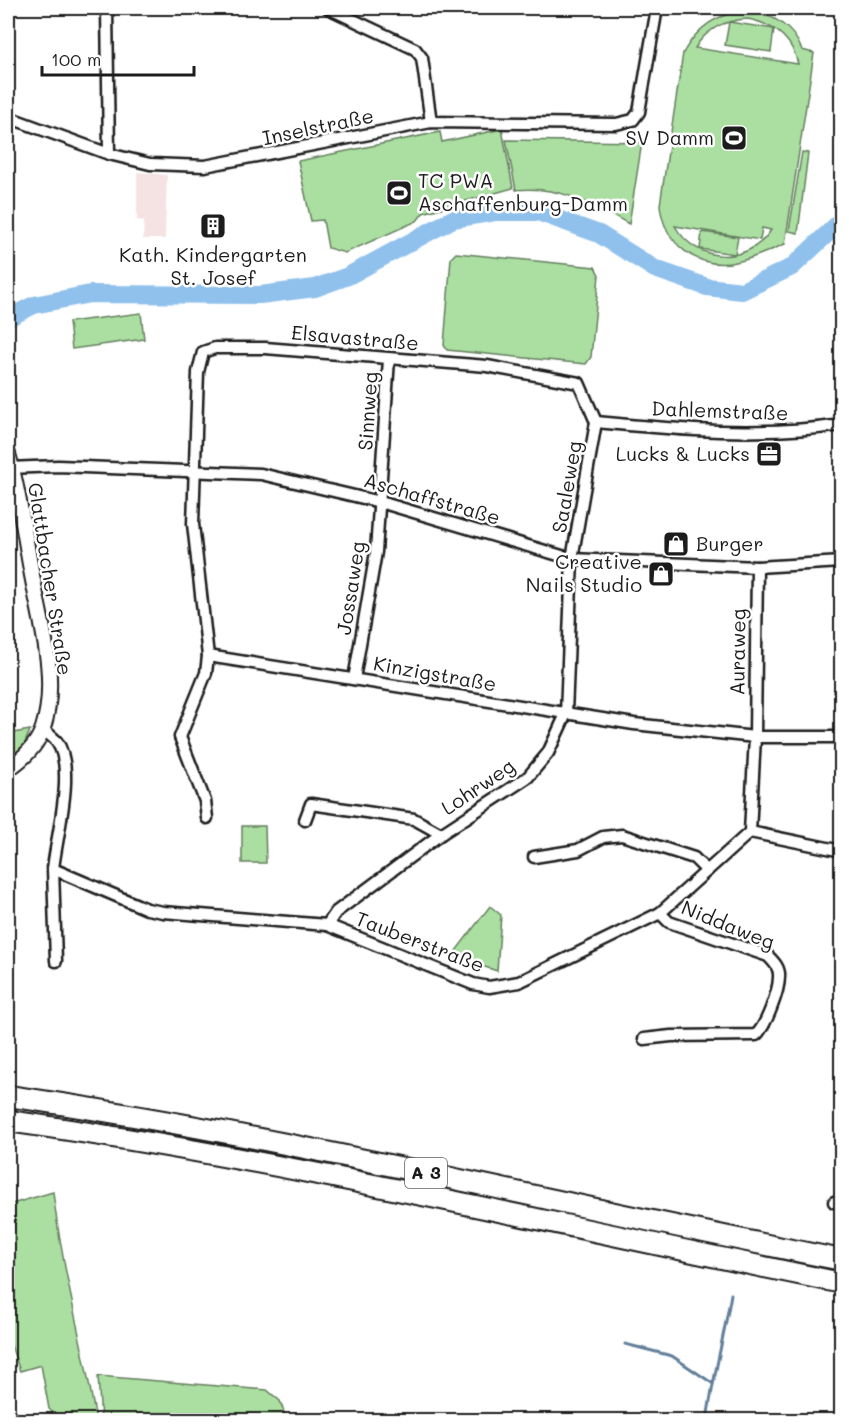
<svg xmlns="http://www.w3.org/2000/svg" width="849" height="1428" font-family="Mali,sans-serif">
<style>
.built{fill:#f5e3e3}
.green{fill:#abdfa1;stroke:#647e5e;stroke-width:1.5;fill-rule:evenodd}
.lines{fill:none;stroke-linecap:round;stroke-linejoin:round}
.stream{stroke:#627f99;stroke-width:3}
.river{stroke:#90c1ec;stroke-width:18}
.minor-casing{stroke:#1c1c1c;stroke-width:15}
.tertiary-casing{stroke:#1c1c1c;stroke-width:18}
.motorway-casing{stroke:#1c1c1c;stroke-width:24}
.minor{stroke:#fff;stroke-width:10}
.tertiary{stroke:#fff;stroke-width:14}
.motorway{stroke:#fff;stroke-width:20}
.labels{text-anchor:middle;stroke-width:5;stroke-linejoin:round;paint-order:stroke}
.shield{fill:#fff;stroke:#606060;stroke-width:1.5}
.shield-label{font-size:18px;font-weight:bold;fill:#1c1c1c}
.street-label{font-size:20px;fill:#1c1c1c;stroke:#fff}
.poi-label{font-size:20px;fill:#1c1c1c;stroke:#fff;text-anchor:end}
</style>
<rect width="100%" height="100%" fill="#fff"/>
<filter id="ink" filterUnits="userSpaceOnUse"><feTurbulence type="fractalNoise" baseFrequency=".0167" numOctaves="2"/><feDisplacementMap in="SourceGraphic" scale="12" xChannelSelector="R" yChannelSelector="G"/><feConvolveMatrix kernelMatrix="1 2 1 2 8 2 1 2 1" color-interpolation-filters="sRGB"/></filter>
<g filter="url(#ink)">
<path class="built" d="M137 172 167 175 165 239H143L144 221 137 220Z"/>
<g class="green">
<path d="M747 10C773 15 792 25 802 50L814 53 785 244C769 251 753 259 736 262 697 270 664 244 660 205L683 53C698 26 717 14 747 10ZM748 19C773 24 792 38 798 64L695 48C707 28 725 20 748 19ZM675 226 760 240 762 228 771 230C748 266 696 263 675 226Z"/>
<path d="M729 22 774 29 771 52 725 45Z"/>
<path d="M502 129 513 188 423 213 417 221 345 253 328 248 323 220 311 221 298 161 440 132 442 142Z"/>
<path d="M506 140 642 142 629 224C593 204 558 185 516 190Z"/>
<path d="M802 152 808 153 798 233 789 231Z"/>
<path d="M702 232 738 237 735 254 700 249Z"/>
<path d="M456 253 595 267 599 275 591 357 586 364 447 350 444 345 451 258Z"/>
<path d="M141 313 144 339 72 349 69 322Z"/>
<path d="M30 730 24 745 8 759V734Z"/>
<path d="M242 826H265L266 863H242Z"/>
<path d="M490 906 501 915 497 971 452 956Z"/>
<path d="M53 1192C62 1269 83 1344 96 1420H60L49 1409 41 1365 20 1371 8 1337V1205Z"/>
<path d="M98 1376 267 1390 280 1401 287 1420H101Z"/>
</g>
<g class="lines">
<g class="stream">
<path d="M625 1344 672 1356 712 1383"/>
<path d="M707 1420C713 1378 724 1336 731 1294"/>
</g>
<path class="river" d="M8 318 34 305 90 294 260 295 315 288 348 276 453 219 495 212H538L599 234 655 269 707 287 742 291 792 267 842 220"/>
<defs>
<g id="minor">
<path d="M107 8 109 154"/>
<path d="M328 8 415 49 422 58 431 122"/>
<path d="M8 117 109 154 150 164 205 166 431 122 616 124 633 120 639 112 657 8"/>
<path d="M596 422C679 430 759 437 842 425"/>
<path d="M8 468 58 466 261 474 380 502 572 559 757 567 842 562"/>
<path d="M208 656 634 724 755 737H842"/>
<path d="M354 679 376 552 389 359"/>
<path d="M42 729C47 733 53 737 57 742 76 769 56 838 53 869"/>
<path d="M207 818 205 801 180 737 206 673 208 656 193 524 198 372 203 352 215 348H265L487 366 579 383 596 422"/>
<path d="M305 820 311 804 414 819 441 834"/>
<path d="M750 832 842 851"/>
<path d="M534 857 578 850 603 837 622 835 694 858 707 871"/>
<path d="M327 925 336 912 441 834 528 777 548 753 566 714 572 559 596 422"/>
<path d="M56 961 53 869 147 909 163 912 327 925 473 984 489 987 519 982 660 913 750 832 755 737 757 567"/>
<path d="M644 1039 671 1036 756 1035C766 1026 779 991 779 977 780 968 774 962 768 956L669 922 660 913"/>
<path d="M834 1202 842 1200"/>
</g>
<path id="tertiary" d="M8 454C19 491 24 532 31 570 40 620 59 679 43 728 37 746 23 759 8 769"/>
<g id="motorway">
<path d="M8 1096C288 1136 564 1206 842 1260"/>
<path d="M8 1121C288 1160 564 1227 842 1283"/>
</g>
</defs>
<use href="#minor" class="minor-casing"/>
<use href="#tertiary" class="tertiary-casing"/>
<use href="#motorway" class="motorway-casing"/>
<use href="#minor" class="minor"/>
<use href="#tertiary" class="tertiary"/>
<use href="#motorway" class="motorway"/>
</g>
</g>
<defs>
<symbol id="stadium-square" viewBox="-11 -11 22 22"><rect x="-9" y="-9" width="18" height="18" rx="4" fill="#1c1c1c" stroke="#fff"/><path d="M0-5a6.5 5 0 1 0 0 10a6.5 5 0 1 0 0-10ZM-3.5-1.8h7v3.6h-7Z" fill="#fff"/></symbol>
<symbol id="building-square" viewBox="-11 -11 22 22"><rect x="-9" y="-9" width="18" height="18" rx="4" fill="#1c1c1c" stroke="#fff"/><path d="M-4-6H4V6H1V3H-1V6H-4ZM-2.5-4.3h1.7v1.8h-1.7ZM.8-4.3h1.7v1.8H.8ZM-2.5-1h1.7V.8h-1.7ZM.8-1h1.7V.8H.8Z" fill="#fff"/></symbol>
<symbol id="office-square" viewBox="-11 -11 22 22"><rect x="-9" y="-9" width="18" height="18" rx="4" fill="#1c1c1c" stroke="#fff"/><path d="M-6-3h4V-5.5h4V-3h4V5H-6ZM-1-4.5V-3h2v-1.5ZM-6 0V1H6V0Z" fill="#fff"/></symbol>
<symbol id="shop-square" viewBox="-11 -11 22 22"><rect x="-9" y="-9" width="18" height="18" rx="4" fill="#1c1c1c" stroke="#fff"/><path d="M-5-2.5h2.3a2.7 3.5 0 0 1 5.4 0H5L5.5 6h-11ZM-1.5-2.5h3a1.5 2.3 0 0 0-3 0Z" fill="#fff"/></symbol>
</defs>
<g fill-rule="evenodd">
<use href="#stadium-square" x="719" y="123" width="30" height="30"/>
<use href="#stadium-square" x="384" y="178" width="30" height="30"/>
<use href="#building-square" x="198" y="211" width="30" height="30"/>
<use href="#office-square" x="754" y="439" width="30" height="30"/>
<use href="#shop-square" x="661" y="529" width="30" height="30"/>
<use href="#shop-square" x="646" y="559" width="30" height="30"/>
</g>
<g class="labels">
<rect class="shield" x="405" y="1158" width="42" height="30" rx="4.5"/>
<g class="shield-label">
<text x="426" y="1179">A 3</text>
</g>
<g class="street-label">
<text transform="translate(318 127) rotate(-12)" y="7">Inselstraße</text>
<text transform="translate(355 338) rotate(5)" y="7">Elsavastraße</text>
<text transform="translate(368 411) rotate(-86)" y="7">Sinnweg</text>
<text transform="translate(720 411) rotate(2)" y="7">Dahlemstraße</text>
<text transform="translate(567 487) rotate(-80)" y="7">Saaleweg</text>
<text transform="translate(432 499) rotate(16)" y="7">Aschaffstraße</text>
<text transform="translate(50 579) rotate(81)" y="7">Glattbacher Straße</text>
<text transform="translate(351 588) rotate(-81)" y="7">Jossaweg</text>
<text transform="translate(738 652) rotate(-89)" y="7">Auraweg</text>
<text transform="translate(435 674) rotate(10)" y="7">Kinzigstraße</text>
<text transform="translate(478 787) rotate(-34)" y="7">Lohrweg</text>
<text transform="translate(728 925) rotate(22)" y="7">Niddaweg</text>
<text transform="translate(420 942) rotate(21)" y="7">Tauberstraße</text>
</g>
<g class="poi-label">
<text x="714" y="145">SV Damm</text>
<text x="418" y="188" text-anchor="start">TC PWA<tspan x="418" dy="23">Aschaffenburg-Damm</tspan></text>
<text x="213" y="262" text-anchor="middle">Kath. Kindergarten<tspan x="213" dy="23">St. Josef</tspan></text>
<text x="750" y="461">Lucks &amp; Lucks</text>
<text x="696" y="551" text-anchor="start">Burger</text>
<text x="642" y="569">Creative<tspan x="642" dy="23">Nails Studio</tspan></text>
</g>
</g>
<rect width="849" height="1428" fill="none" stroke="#fff" stroke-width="30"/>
<rect x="15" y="15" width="819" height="1398" fill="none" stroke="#1c1c1c" stroke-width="2" filter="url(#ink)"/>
<path d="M42 66v9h152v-9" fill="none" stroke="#1c1c1c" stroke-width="3"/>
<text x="51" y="66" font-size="18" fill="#1c1c1c" stroke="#ffffff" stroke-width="4.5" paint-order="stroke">100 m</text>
</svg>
